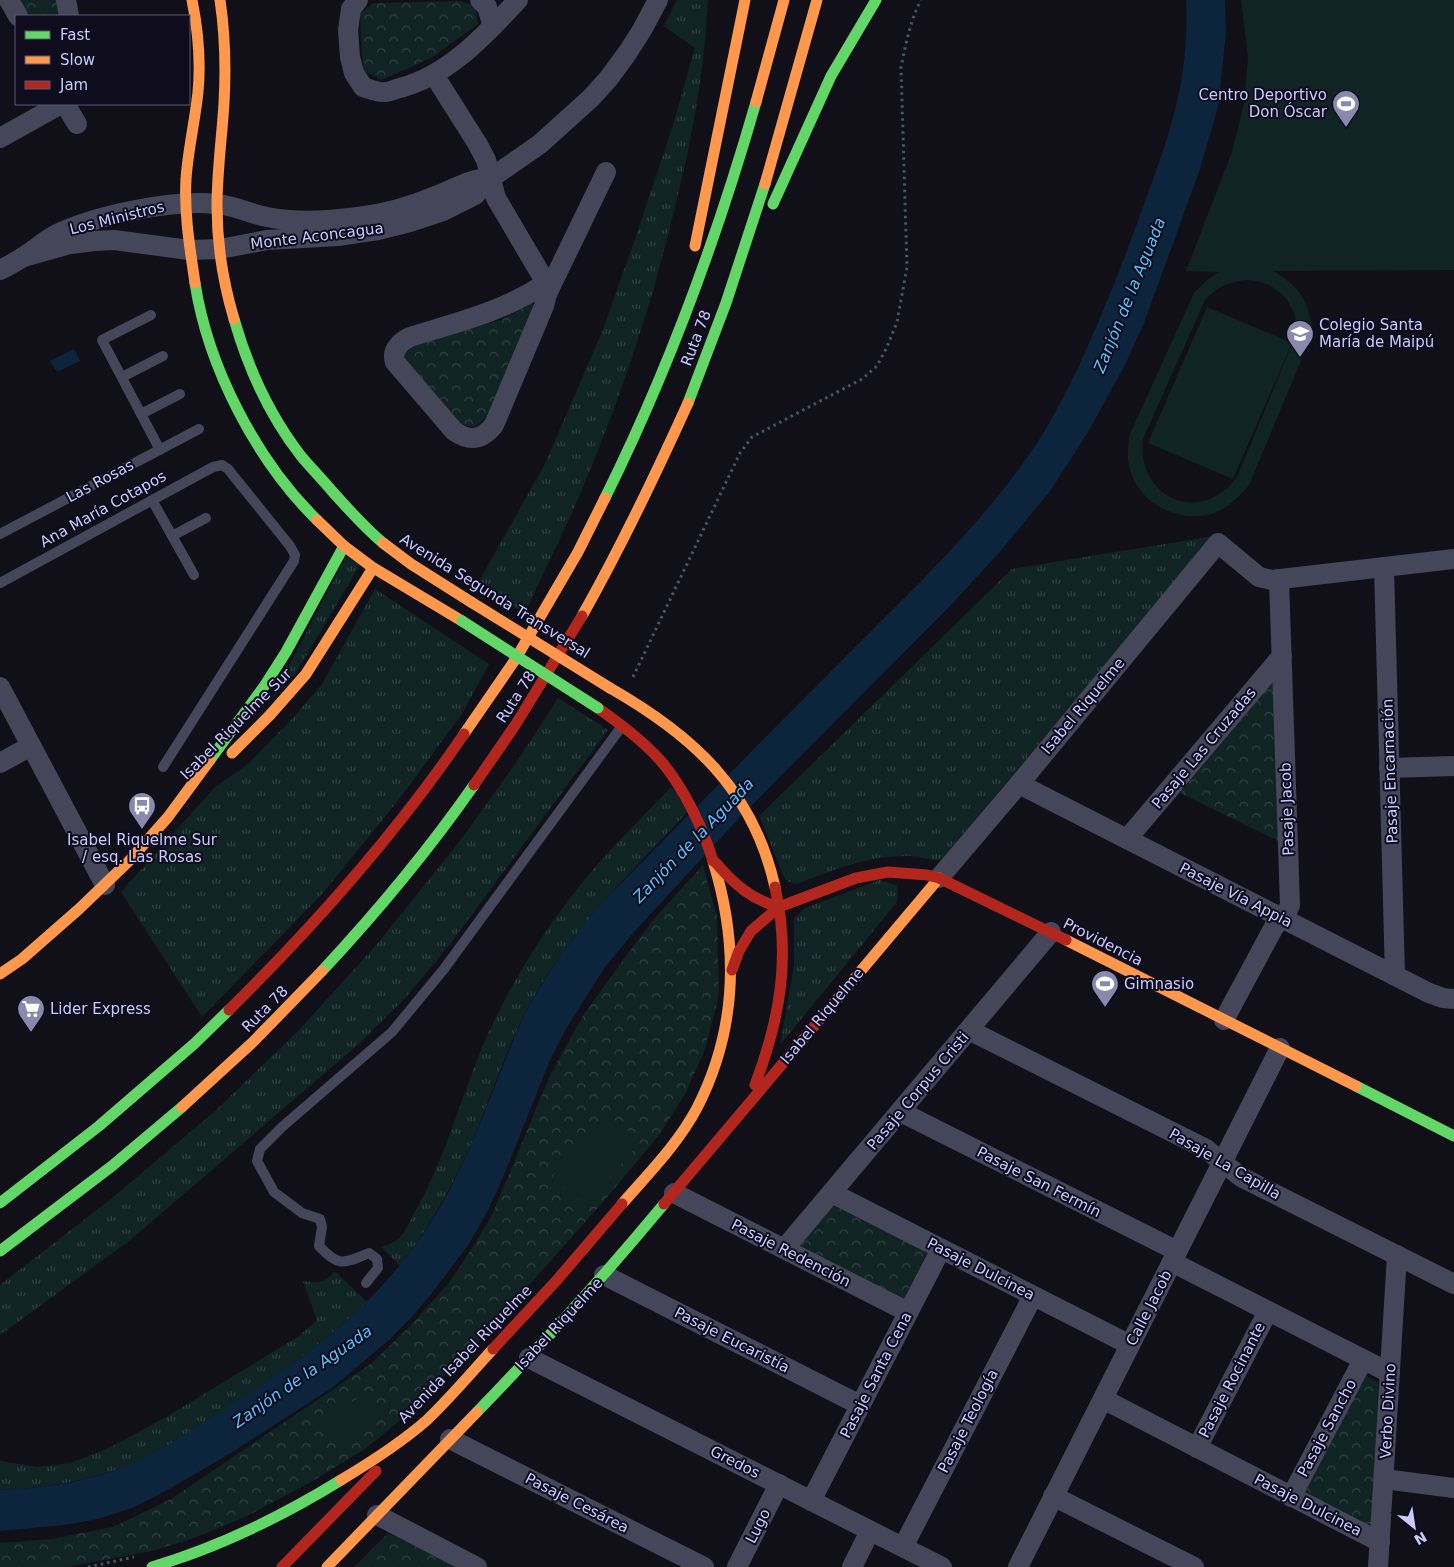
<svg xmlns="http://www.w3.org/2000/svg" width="1454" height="1567" font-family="'DejaVu Sans',sans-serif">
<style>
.grass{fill:url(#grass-tufts)}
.park{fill:url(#park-crowns)}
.pitch{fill:#102423;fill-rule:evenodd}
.water{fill:#0d243d}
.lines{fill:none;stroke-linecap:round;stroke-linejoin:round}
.path{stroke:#475660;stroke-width:3;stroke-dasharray:2.5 4;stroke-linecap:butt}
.lane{stroke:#45465a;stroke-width:10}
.street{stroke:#45465a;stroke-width:20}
.fast{stroke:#63d668;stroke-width:11}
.slow{stroke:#ff974d;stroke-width:11}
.jam{stroke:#b3261e;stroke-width:11}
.fast-bridge{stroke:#63d668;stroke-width:11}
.slow-bridge{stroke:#ff974d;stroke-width:11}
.labels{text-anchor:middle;stroke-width:4;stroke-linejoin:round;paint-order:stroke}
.poi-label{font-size:15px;fill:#cbcafd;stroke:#0e0c1d;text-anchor:start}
.street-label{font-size:15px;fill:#cbcafd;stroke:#0e0c1d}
.water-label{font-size:16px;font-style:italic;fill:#5cc1fa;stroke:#0e0c1d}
</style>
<defs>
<pattern id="grass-tufts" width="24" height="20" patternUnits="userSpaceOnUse" patternTransform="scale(1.25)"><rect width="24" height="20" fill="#102423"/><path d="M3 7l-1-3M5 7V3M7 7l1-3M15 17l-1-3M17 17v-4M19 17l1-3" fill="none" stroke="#314244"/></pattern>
<pattern id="park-crowns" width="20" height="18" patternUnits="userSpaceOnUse" patternTransform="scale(1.25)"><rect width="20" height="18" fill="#102423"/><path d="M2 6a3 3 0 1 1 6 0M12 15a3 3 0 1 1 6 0" fill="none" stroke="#314244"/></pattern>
</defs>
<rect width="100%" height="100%" fill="#111019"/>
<g class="grass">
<path d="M677 0H708C704 79 689 155 669 231 648 315 621 395 588 475 569 522 546 567 525 613L478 583 545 464 602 332 634 242 672 128 695 48 664 26Z"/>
<path d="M1214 536 940 861C929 859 919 857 909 856 869 855 833 870 797 884L789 882 784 877 759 816 1012 569Z"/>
<path d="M346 556 360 565 296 673 271 700Z"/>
<path d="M375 589 489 664 462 714 397 802 322 894 202 1017 121 892 215 787 248 764 290 721 322 684Z"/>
<path d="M558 698 608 730 451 943 407 996 360 1043 129 1241 0 1335V1285L111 1199 215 1111 299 1030 378 943 463 837 520 757Z"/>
<path d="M671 787 691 808C631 873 566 934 525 1013 503 1057 488 1105 469 1149 450 1191 427 1230 400 1266L381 1247C388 1245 396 1242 401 1236 407 1229 411 1218 416 1210 440 1167 455 1119 472 1073 499 999 546 923 598 864 622 837 647 812 671 787Z"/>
<path d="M880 880 898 886 897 902 780 1045 794 965V918L805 908Z"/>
<path d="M335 1271 367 1302C319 1348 265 1384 209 1419 183 1435 158 1454 130 1465 88 1481 45 1488 0 1490V1460L1 1461 37 1467 70 1463 109 1448 168 1416 299 1336 317 1320 303 1281C319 1283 324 1284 335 1271Z"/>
</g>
<g class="park">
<path d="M15 0H61L65 16H24Z"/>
<path d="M460 1 475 6 478 24 431 58 381 80 363 70 360 14 373 3Z"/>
<path d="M532 303 535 312 488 417 474 427 462 425 403 356 411 345 501 320Z"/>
<path d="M1277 676 1282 843 1180 793Z"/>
<path d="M703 865 717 917 719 996 704 1052 685 1094 660 1134 603 1202 479 1341 399 1421 365 1449 311 1482 245 1517 186 1541 151 1551 68 1567H0V1543L52 1539 113 1527 171 1499 372 1363 411 1325 449 1283 467 1256 492 1215 551 1073 584 1014 626 956 654 919Z"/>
<path d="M837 1200 930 1247 903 1301 797 1247Z"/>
<path d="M1366 1376 1378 1382 1373 1531 1302 1493Z"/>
<path d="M388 1533 459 1567H354Z"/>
</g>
<g class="pitch">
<path d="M1241 0H1454V270L1273 271C1299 286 1309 301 1313 332L1249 485C1240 496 1228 508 1214 513 1179 525 1137 503 1129 466 1127 456 1128 446 1129 436L1194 293 1208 279 1220 272 1186 271 1232 152 1244 104 1248 58ZM1245 280C1275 280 1295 301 1298 330L1237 477C1201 526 1136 499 1143 439L1205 300C1216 287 1229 282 1245 280Z"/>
<path d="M1207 307 1292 343 1233 479 1148 443Z"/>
<path d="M607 1113 640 1142 585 1206 552 1177Z"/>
<path d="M364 1393 379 1413 341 1443 325 1422Z"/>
</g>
<g class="water">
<path d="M1186 0H1225L1226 33 1218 107 1199 172 1144 323 1125 365 1088 432 1050 491 998 554 950 606 741 816 634 932 605 967 566 1029 550 1060 504 1175 488 1210 469 1244 432 1293 410 1319 389 1340 332 1388 226 1456 162 1493 132 1508 98 1519 64 1525 0 1531V1490C45 1488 89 1482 131 1464 162 1451 191 1430 219 1412 317 1351 392 1296 448 1193 472 1148 489 1100 508 1053 514 1040 519 1025 526 1012 547 972 573 937 602 903 685 818 769 734 852 650 915 587 980 526 1031 452 1049 426 1063 398 1077 370 1101 318 1121 269 1140 215 1168 140 1190 82 1186 0Z"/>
<path d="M74 349 80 361 57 372 50 361Z"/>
</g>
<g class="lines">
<g class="path">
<path d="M633 677 740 453 752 437 862 379 877 366 887 347 897 322 907 267 901 67C906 44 910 21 921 0"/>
<path d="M88 1567 134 1557"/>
</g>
<g class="lane">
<path d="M151 315 102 340 160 450"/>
<path d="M122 377 163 356"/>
<path d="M141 414 180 394"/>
<path d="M152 500 194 575"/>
<path d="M0 534 199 429"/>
<path d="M172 536 206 518"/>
<path d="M0 583 213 467 222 465 228 469 290 546 295 555 294 561 163 767"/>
<path d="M366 1283 378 1268 377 1259 369 1253C343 1264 339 1267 319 1246L322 1227 320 1219 302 1213 274 1192 257 1161 260 1149 282 1127 392 1032 444 969 622 726"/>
</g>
<g class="street">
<path d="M9 0 18 16"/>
<path d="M66 0 69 16"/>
<path d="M358 0 351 9 348 30 350 57 354 73 363 87C369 89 378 93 385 92 390 92 395 89 400 88 449 75 484 36 518 0"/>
<path d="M480 0 487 7 493 26"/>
<path d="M434 75 477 143 486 160 496 198 546 283 547 294 544 306 494 425C482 440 470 442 454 431L395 362C391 350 400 342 410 337 458 322 503 312 546 283"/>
<path d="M65 104 77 124"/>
<path d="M0 138 61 104"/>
<path d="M24 257 70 244 94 241 114 240 189 250 220 249 267 240 338 236 378 230 410 222 443 211 475 195 491 178 540 144 591 98 609 78 628 52 642 30 658 0"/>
<path d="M0 270C8 266 16 262 23 257 35 250 45 240 57 234 96 215 174 199 216 204 234 205 250 214 267 217 296 223 328 221 358 217 385 214 412 206 438 195 456 188 471 178 491 178"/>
<path d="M547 294 606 172"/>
<path d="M1384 567 1395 976"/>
<path d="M0 687 105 885"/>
<path d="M0 763 31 746"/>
<path d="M1389 768 1454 766"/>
<path d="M1019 784 1429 993 1443 998 1454 999"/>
<path d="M1127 839 1282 656"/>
<path d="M939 878 1019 784 1218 543 1259 577 1272 580 1454 559"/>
<path d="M1224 1020 1274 927 1287 912 1290 905 1279 579"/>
<path d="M969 1030 1206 1149 1241 1177 1454 1284"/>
<path d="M901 1112 1177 1251"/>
<path d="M674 1193 908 1312"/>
<path d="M832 1193 1130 1345"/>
<path d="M784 1249 1051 932"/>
<path d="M1172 1262 1390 1373"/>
<path d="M604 1275 860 1405"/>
<path d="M529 1358 942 1567"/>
<path d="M1103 1399 1380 1542"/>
<path d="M450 1439 704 1567"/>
<path d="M1197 1448 1268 1311"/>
<path d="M1384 1479 1454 1488"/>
<path d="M1053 1496 1194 1567"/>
<path d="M1291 1497 1363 1360"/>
<path d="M811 1501 941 1249"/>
<path d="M377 1515 477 1567"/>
<path d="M903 1547 1033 1296"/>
<path d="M737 1567 779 1484"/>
<path d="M852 1567 870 1531"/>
<path d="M1018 1567 1280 1048"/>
<path d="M1378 1567 1397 1255"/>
</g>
<g class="fast">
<path d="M773 204 831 76 876 0"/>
<path d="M195 283C208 367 256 460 317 520"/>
<path d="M234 319C248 368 270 416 301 456 311 468 322 479 332 491 348 509 364 527 383 543"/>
<path d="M688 403 726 303 765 184"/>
<path d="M605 498C668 371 717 238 756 102"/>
<path d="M210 760 265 685 286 652 344 546"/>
<path d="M322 971C376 913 428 851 474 785"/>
<path d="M1356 1086 1454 1136"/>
<path d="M0 1203 99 1126 194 1044 229 1010"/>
<path d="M0 1251 112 1166 182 1107"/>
<path d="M477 1412C542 1345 604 1276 664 1204"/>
<path d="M152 1567C219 1547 281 1517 341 1480"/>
</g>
<g class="slow">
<path d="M192 0C198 30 201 61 198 92 195 121 188 150 186 179 184 214 190 249 195 283"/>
<path d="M220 0C225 34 226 68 224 103 222 137 217 171 217 206 217 244 223 282 234 319"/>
<path d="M756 102 784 0"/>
<path d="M765 184 817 0"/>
<path d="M695 246 745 0"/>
<path d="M317 520 344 546 372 567 462 621"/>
<path d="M383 543 411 564 471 602"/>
<path d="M582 616C621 547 655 476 688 403"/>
<path d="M610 688C694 736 753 790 775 887"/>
<path d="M464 734 515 660 578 552 605 498"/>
<path d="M232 753 270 715 306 674 373 568"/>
<path d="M1066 940 1356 1086"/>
<path d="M0 974 22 959 79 909 129 861 168 817 210 760"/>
<path d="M833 1004 939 878"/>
<path d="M182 1107 254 1041 322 971"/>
<path d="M622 1204C648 1174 678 1144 697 1108 738 1028 739 945 713 861"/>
<path d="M341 1480C371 1462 401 1443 427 1420 450 1398 471 1373 493 1349"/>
<path d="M327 1567 477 1412"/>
</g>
<g class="jam">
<path d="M598 708C620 724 642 740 660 760 683 786 703 828 713 861"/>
<path d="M474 785 516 724 582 616"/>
<path d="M716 863C734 884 752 900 779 907"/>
<path d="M732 970 739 951 751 931 779 907 856 878 888 872 927 875 939 878 1066 940"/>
<path d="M229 1010C315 925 396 834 464 734"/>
<path d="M755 1085C780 1019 791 957 775 887"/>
<path d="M664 1204 833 1004"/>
<path d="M493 1349 557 1280 622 1204"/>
<path d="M282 1567 376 1471"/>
</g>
<path class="fast-bridge" d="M462 621 598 708"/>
<path class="slow-bridge" d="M471 602 610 688"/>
</g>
<defs>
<symbol id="stadium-pin" viewBox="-11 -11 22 30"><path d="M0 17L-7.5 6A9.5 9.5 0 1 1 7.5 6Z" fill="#8a89ad" stroke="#0e0c1d"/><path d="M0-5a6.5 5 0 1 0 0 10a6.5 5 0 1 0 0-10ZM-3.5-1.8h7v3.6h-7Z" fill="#fff"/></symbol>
<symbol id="school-pin" viewBox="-11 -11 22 30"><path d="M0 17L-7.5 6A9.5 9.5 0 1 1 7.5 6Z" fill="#8a89ad" stroke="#0e0c1d"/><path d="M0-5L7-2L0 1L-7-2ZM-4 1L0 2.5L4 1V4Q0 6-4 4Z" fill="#fff"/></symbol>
<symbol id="bus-pin" viewBox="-11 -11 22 30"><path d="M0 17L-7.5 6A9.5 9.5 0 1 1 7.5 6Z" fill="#8a89ad" stroke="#0e0c1d"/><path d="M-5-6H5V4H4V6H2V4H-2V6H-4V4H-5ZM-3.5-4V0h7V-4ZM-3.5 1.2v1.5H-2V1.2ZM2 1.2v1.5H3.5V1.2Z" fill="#fff"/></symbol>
<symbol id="supermarket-pin" viewBox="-11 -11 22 30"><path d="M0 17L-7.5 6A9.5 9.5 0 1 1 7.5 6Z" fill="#8a89ad" stroke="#0e0c1d"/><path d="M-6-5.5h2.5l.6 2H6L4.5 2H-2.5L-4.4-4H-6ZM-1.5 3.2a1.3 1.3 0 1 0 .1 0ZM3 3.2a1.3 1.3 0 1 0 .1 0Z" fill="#fff"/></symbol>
</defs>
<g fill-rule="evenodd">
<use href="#stadium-pin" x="1330" y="88" width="32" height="43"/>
<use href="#school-pin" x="1284" y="318" width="32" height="43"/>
<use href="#bus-pin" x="126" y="790" width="32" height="43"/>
<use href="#stadium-pin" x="1089" y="968" width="32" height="43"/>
<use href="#supermarket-pin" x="15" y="993" width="32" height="43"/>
</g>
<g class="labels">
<g class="poi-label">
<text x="1327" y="100" text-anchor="end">Centro Deportivo<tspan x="1327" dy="17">Don Óscar</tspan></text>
<text x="1319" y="330">Colegio Santa<tspan x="1319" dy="17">María de Maipú</tspan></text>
<text x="142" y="845" text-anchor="middle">Isabel Riquelme Sur<tspan x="142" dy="17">/ esq. Las Rosas</tspan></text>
<text x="1124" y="989">Gimnasio</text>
<text x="50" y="1014">Lider Express</text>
</g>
<g class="street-label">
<text transform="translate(117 218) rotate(-14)" y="5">Los Ministros</text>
<text transform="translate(317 236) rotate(-7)" y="5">Monte Aconcagua</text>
<text transform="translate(696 338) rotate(-69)" y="5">Ruta 78</text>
<text transform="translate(100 481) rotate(-28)" y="5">Las Rosas</text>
<text transform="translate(103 509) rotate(-29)" y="5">Ana María Cotapos</text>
<text transform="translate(495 596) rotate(32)" y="5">Avenida Segunda Transversal</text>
<text transform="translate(516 697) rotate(-57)" y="5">Ruta 78</text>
<text transform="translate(1083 706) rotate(-50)" y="5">Isabel Riquelme</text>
<text transform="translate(236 724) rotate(-45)" y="5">Isabel Riquelme Sur</text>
<text transform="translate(1204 748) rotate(-50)" y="5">Pasaje Las Cruzadas</text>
<text transform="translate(1390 771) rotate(-92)" y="5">Pasaje Encarnación</text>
<text transform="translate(1287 809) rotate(-92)" y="5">Pasaje Jacob</text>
<text transform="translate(1236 895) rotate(27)" y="5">Pasaje Vía Appia</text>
<text transform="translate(1103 942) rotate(27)" y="5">Providencia</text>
<text transform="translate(265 1009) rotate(-45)" y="5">Ruta 78</text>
<text transform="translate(822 1016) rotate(-50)" y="5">Isabel Riquelme</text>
<text transform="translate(918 1091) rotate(-50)" y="5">Pasaje Corpus Cristi</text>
<text transform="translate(1225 1164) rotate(30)" y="5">Pasaje La Capilla</text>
<text transform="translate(1039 1182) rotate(27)" y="5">Pasaje San Fermín</text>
<text transform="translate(791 1253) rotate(27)" y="5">Pasaje Redención</text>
<text transform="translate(981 1269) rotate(27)" y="5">Pasaje Dulcinea</text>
<text transform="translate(1149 1308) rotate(-63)" y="5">Calle Jacob</text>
<text transform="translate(559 1324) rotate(-47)" y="5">Isabel Riquelme</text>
<text transform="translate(732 1340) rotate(27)" y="5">Pasaje Eucaristía</text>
<text transform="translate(465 1354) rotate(-46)" y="5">Avenida Isabel Riquelme</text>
<text transform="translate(876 1375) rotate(-63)" y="5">Pasaje Santa Cena</text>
<text transform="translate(1232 1380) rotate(-63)" y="5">Pasaje Rocinante</text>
<text transform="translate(1388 1411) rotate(-87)" y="5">Verbo Divino</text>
<text transform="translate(968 1421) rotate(-63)" y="5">Pasaje Teología</text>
<text transform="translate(1327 1428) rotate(-62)" y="5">Pasaje Sancho</text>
<text transform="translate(735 1462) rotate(27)" y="5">Gredos</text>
<text transform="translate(577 1503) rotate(27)" y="5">Pasaje Cesárea</text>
<text transform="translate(1308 1505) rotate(27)" y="5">Pasaje Dulcinea</text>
<text transform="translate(758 1526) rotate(-63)" y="5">Lugo</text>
</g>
<g class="water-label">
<text transform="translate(1129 295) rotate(-68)" y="6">Zanjón de la Aguada</text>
<text transform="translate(693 840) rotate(-46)" y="6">Zanjón de la Aguada</text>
<text transform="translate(302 1376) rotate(-35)" y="6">Zanjón de la Aguada</text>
</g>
</g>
<rect x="15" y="15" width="175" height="90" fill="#0e0c1d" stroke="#5a5877"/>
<rect x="25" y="31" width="25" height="8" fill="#63d668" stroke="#5a5877"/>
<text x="60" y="40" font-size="15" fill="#cbcafd">Fast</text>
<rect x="25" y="56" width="25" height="8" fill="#ff974d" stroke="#5a5877"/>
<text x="60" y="65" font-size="15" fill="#cbcafd">Slow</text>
<rect x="25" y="81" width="25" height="8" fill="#b3261e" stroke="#5a5877"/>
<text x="60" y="90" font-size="15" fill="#cbcafd">Jam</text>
<g transform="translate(1414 1527) rotate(150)" stroke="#0e0c1d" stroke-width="4" paint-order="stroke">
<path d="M0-4L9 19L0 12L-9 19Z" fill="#cbcafd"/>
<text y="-8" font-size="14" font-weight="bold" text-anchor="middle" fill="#cbcafd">N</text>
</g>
</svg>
